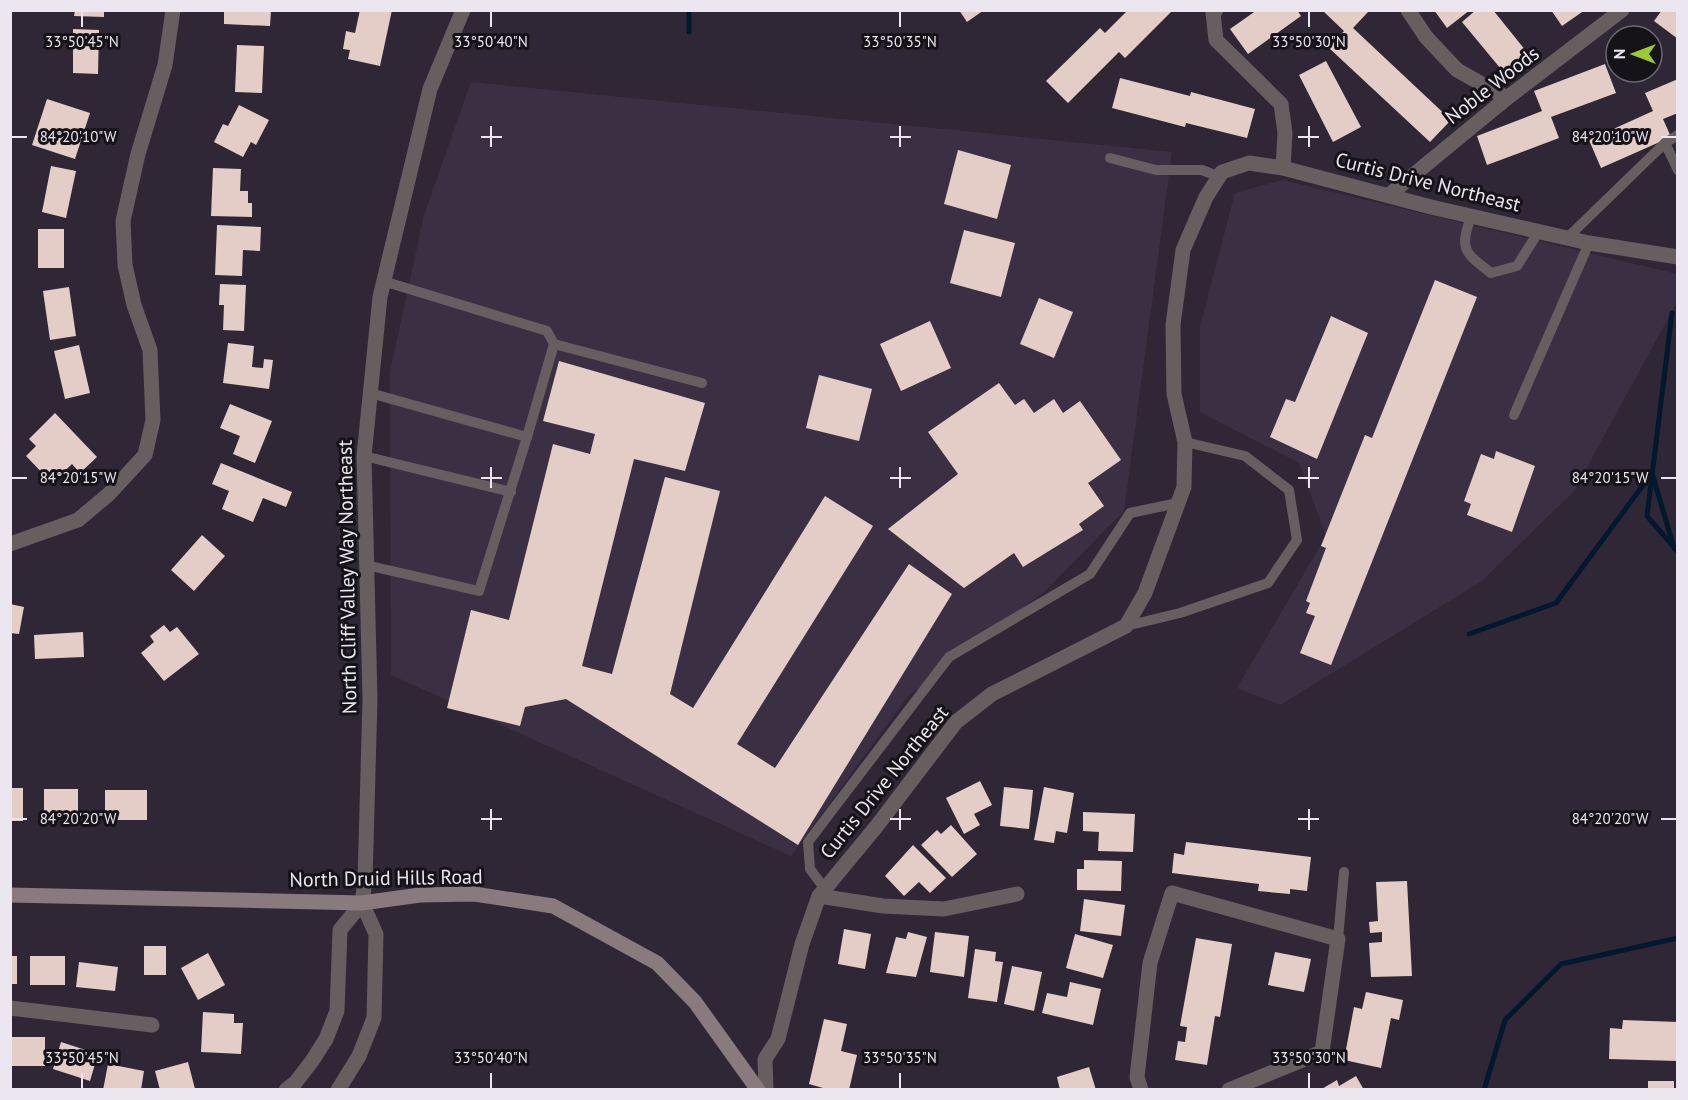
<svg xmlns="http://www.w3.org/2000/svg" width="1688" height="1100" font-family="'PT Sans',sans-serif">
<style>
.built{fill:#3b3043}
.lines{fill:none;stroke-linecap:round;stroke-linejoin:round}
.stream{stroke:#01182f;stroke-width:5}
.building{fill:#e3cdc6}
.lane{stroke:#675e60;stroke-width:10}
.street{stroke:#675e60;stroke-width:15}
.secondary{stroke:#887a7d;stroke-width:15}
.ticks{fill:none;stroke:#ebe6ef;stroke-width:2}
.labels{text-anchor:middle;stroke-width:6;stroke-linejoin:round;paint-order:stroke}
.street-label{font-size:20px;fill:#ebe6ef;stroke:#151218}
.ticks-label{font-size:15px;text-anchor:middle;fill:#ebe6ef;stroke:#151218;stroke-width:6;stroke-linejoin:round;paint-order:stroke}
</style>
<rect width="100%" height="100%" fill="#2f2735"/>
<g class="built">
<path d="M471 82 1172 152 1124 511 1046 590 908 696 791 856 391 675 390 372 424 215Z"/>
<path d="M1282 180 1677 274V302L1574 491 1482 581 1280 705 1237 688 1326 536 1299 463 1200 412V327L1235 193Z"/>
</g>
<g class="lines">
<g class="stream">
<path d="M689 10V32"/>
<path d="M1672 313 1647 516 1678 552"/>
<path d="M1469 634 1556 603 1652 473 1674 548"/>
<path d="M1484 1090 1505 1020 1561 964 1678 938"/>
</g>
</g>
<g class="building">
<path d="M75 10H104V17L74 16Z"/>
<path d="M224 10H271L270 26 224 24Z"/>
<path d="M360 10H392L380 66 348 59 350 50 343 49 346 31 355 33Z"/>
<path d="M959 10H984L967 22Z"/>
<path d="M1128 10H1173L1125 58 1119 52 1068 103 1046 81 1100 28 1105 33Z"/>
<path d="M1257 10H1297L1301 16 1248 54 1230 29Z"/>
<path d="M1322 10 1368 12 1353 28 1451 120 1430 142 1329 48 1344 31Z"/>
<path d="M1434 10H1470L1447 28Z"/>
<path d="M1476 10H1493L1534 61 1510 80 1462 22Z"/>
<path d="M1551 10H1585L1562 26Z"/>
<path d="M1662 10H1678V39L1654 21Z"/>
<path d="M73 29 99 30 98 74 73 73Z"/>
<path d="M237 45 264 46 262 93 235 92Z"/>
<path d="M1326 61 1361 127 1333 142 1299 75Z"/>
<path d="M1605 64 1616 93 1551 117 1559 138 1487 165 1477 136 1542 111 1534 91Z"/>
<path d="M1120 78 1190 96 1191 92 1255 109 1247 138 1186 123 1185 127 1112 108Z"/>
<path d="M1678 79V113L1663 119 1671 137 1601 168 1589 140 1653 111 1645 93Z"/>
<path d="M47 99 90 113 75 159 32 145Z"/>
<path d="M239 105 269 120 256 145 251 142 243 157 214 142 223 124 228 126Z"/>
<path d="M958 150 1011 165 997 219 944 204Z"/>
<path d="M51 166 76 171 66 218 42 212Z"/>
<path d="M213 168 241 169 240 191H248V203H252V217L211 216Z"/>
<path d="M217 225 261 227 260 251 243 250 242 276 215 275Z"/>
<rect x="38" y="229" width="26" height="39"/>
<path d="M964 230 1015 243 1001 297 950 283Z"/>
<path d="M1435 280 1477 297 1331 665 1300 653 1315 616 1306 613 1310 603 1306 601 1326 548 1321 546 1365 435 1372 438Z"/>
<path d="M220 284 246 285 244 331 223 330 224 305H219Z"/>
<path d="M69 287 76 336 50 340 43 291Z"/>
<path d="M1039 298 1073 312 1054 358 1020 344Z"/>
<path d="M1331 316 1368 333 1317 459 1270 437 1286 399 1295 402Z"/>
<path d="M930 321 951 368 901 391 880 344Z"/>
<path d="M228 343 254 346 252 367 263 368 264 359 273 360 269 389 223 383Z"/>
<path d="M79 345 90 393 65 399 54 351Z"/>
<path d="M559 361 705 403 685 471 634 459 582 666 612 674 665 477 720 491 670 694 693 708 825 496 873 526 737 744 775 768 909 564 952 594 798 845 566 699 525 707 520 726 447 708 471 610 509 620 553 444 590 454 595 434 543 421Z"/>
<path d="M819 375 872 389 859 441 806 428Z"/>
<path d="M999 383 1015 405 1024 399 1034 413 1054 399 1063 413 1080 401 1121 460 1088 483 1104 506 1079 524 1083 530 1023 567 1014 553 964 588 888 529 958 474 928 432Z"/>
<path d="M230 404 272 421 255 463 233 454 240 436 220 428Z"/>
<path d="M55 413 97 457 80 473 72 464 52 483 26 456 36 446 29 439Z"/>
<path d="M1496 451 1535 466 1512 532 1467 515 1471 504 1464 501 1481 454 1494 459Z"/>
<path d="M221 463 292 492 286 507 263 498 253 522 222 509 229 491 212 484Z"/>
<path d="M202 535 225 556 194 591 171 570Z"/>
<path d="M10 604 24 607 19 634 10 633Z"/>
<path d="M164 625 170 632 177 627 199 654 164 681 141 653 154 642 150 636Z"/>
<path d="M83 632 84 657 35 659 34 635Z"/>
<path d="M980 781 992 805 974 814 980 825 964 834 946 798Z"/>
<path d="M1004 787 1033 790 1029 829 1000 826Z"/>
<path d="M1044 787 1074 793 1067 833 1056 831 1054 843 1034 840Z"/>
<rect x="10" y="788" width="13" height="33"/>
<rect x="44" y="789" width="34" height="25"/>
<rect x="105" y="790" width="42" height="30"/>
<path d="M1083 812 1135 814 1133 852 1098 851 1099 832 1083 831Z"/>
<path d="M951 825 977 854 952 877 921 845 937 830 941 834Z"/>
<path d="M1186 842 1311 857 1307 891 1290 889V894L1258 891 1259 884 1172 873 1174 853 1184 855Z"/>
<path d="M913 845 946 878 930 893 919 882 904 896 885 876Z"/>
<path d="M1084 860 1122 861 1121 891 1077 890V869H1084Z"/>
<path d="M1407 881 1412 976 1371 977 1369 943 1382 942V932L1370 933 1369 922 1378 921 1376 882Z"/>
<path d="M1084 899 1125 905 1121 936 1080 931Z"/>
<path d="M844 929 871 934 865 969 838 964Z"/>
<path d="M908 932 927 937 916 977 886 973 896 937 906 939Z"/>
<path d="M935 932 969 936 964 977 930 972Z"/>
<path d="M1075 934 1113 945 1103 978 1066 968Z"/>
<path d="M1196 938 1232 944 1220 1017 1215 1016 1207 1065 1175 1060 1178 1041 1185 1042 1187 1027 1180 1026Z"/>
<rect x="144" y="946" width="22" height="29"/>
<path d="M975 949 996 952 995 961 1003 962 997 1002 968 998Z"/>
<path d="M1275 952 1311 959 1304 992 1268 985Z"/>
<path d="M208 953 225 985 198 1000 181 968Z"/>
<rect x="10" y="956" width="7" height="28"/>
<rect x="30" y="956" width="35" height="29"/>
<path d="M79 962 118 967 115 991 76 987Z"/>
<path d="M1012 966 1042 972 1034 1011 1004 1004Z"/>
<path d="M1070 982 1101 989 1093 1025 1042 1013 1047 993 1067 997Z"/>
<path d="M1366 992 1403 1000 1399 1020 1391 1018 1381 1068 1344 1060 1354 1007 1362 1009Z"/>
<path d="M203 1012 234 1014V1023H243L241 1054 201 1052Z"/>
<path d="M824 1019 847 1024 841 1051 857 1055 849 1090H830L809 1084Z"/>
<path d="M1623 1020 1678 1022V1061L1609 1059 1610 1028 1622 1029Z"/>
<rect x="10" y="1037" width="35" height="29"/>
<path d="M61 1042 98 1054 90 1081 53 1069Z"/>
<path d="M188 1062 195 1089 160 1090 155 1071Z"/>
<path d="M108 1064 144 1071 141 1090H103Z"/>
<path d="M1089 1067 1096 1090H1060L1057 1077Z"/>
<path d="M1356 1076 1364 1090H1320L1337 1080 1339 1086Z"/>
<rect x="1648" y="1081" width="26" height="9"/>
</g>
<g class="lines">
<g class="lane">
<path d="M1665 143 1678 135"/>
<path d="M1110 158 1156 170H1202L1217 176"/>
<path d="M1471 216C1460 250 1463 251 1491 273L1517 266 1539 231"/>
<path d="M1567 238 1665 143 1678 170"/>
<path d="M383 281 547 331 554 344 702 383"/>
<path d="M1514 415 1589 243"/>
<path d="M527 437 554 344"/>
<path d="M364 456 511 492"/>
<path d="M366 565 479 591 527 437 370 393"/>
<path d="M1126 626 1180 613 1268 583 1297 540 1289 490 1245 456 1185 442"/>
<path d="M825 889 810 869 808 842 949 657 1090 574 1130 513 1178 503"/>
<path d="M1338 939 1344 872"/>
</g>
<g class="street">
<path d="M1216 10 1213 13 1216 40 1281 104 1285 133 1283 168"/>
<path d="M1408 10 1426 37 1457 70 1507 98"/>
<path d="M1389 195 1507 98 1622 10"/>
<path d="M10 544 78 520 109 494 145 455 153 420 150 350 134 305 125 265 123 221 138 154 165 65 173 10"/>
<path d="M819 896 883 906 944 909 1017 894"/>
<path d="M362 903 365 881 370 699 364 456 380 297 430 89 463 10"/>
<path d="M10 1008 152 1025"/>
<path d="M286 1090 295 1083 312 1061 326 1039 337 1011 340 930 362 903"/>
<path d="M338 1090 359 1056 374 1018 376 934 362 903"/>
<path d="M766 1090 765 1059 778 1039 802 944 819 896 876 827 956 722 992 694 1126 626 1145 593 1184 487 1185 442 1174 394 1173 325 1183 250 1206 197 1222 172 1249 163 1283 168 1431 207 1589 243 1678 257"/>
<path d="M1141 1090 1137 1077 1150 963 1172 893 1338 939 1322 1052 1229 1090"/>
</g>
<path class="secondary" d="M10 895 362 903 420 895 474 894 553 906 657 963 695 1002 758 1090"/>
</g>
<path class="ticks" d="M82 12V27M491 12V27M900 12V27M1309 12V27M491 126V147M900 126V147M1309 126V147M12 137H27M481 137H502M890 137H911M1298 137H1319M1661 137H1676M491 467V488M900 467V488M1309 467V488M12 478H27M481 478H502M890 478H911M1298 478H1319M1661 478H1676M491 809V830M900 809V830M1309 809V830M12 819H27M481 819H502M890 819H911M1298 819H1319M1661 819H1676M82 1073V1088M491 1073V1088M900 1073V1088M1309 1073V1088"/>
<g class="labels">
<g class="street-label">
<text transform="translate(1492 85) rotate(-38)" y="7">Noble Woods</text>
<text transform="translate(1428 182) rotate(14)" y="7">Curtis Drive Northeast</text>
<text transform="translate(347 577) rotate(-91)" y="7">North Cliff Valley Way Northeast</text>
<text transform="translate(884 782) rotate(-51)" y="7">Curtis Drive Northeast</text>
<text transform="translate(386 878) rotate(-1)" y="7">North Druid Hills Road</text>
</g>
</g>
<g class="ticks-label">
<text x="82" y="47">33°50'45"N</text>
<text x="491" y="47">33°50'40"N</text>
<text x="900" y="47">33°50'35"N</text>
<text x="1309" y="47">33°50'30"N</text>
<text x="1610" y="142">84°20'10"W</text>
<text x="78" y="142">84°20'10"W</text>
<text x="1610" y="483">84°20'15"W</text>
<text x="78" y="483">84°20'15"W</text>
<text x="1610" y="824">84°20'20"W</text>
<text x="78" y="824">84°20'20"W</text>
<text x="82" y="1063">33°50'45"N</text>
<text x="491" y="1063">33°50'40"N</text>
<text x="900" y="1063">33°50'35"N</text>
<text x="1309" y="1063">33°50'30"N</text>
</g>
<rect width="1688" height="1100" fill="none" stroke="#ebe6ef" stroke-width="24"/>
<g transform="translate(1634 54) rotate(270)"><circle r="28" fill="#151218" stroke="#6b676e" stroke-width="1.5"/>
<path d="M0-4.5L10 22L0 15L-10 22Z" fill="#99cb35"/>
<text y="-9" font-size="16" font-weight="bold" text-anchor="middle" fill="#ebe6ef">N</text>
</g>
</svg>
